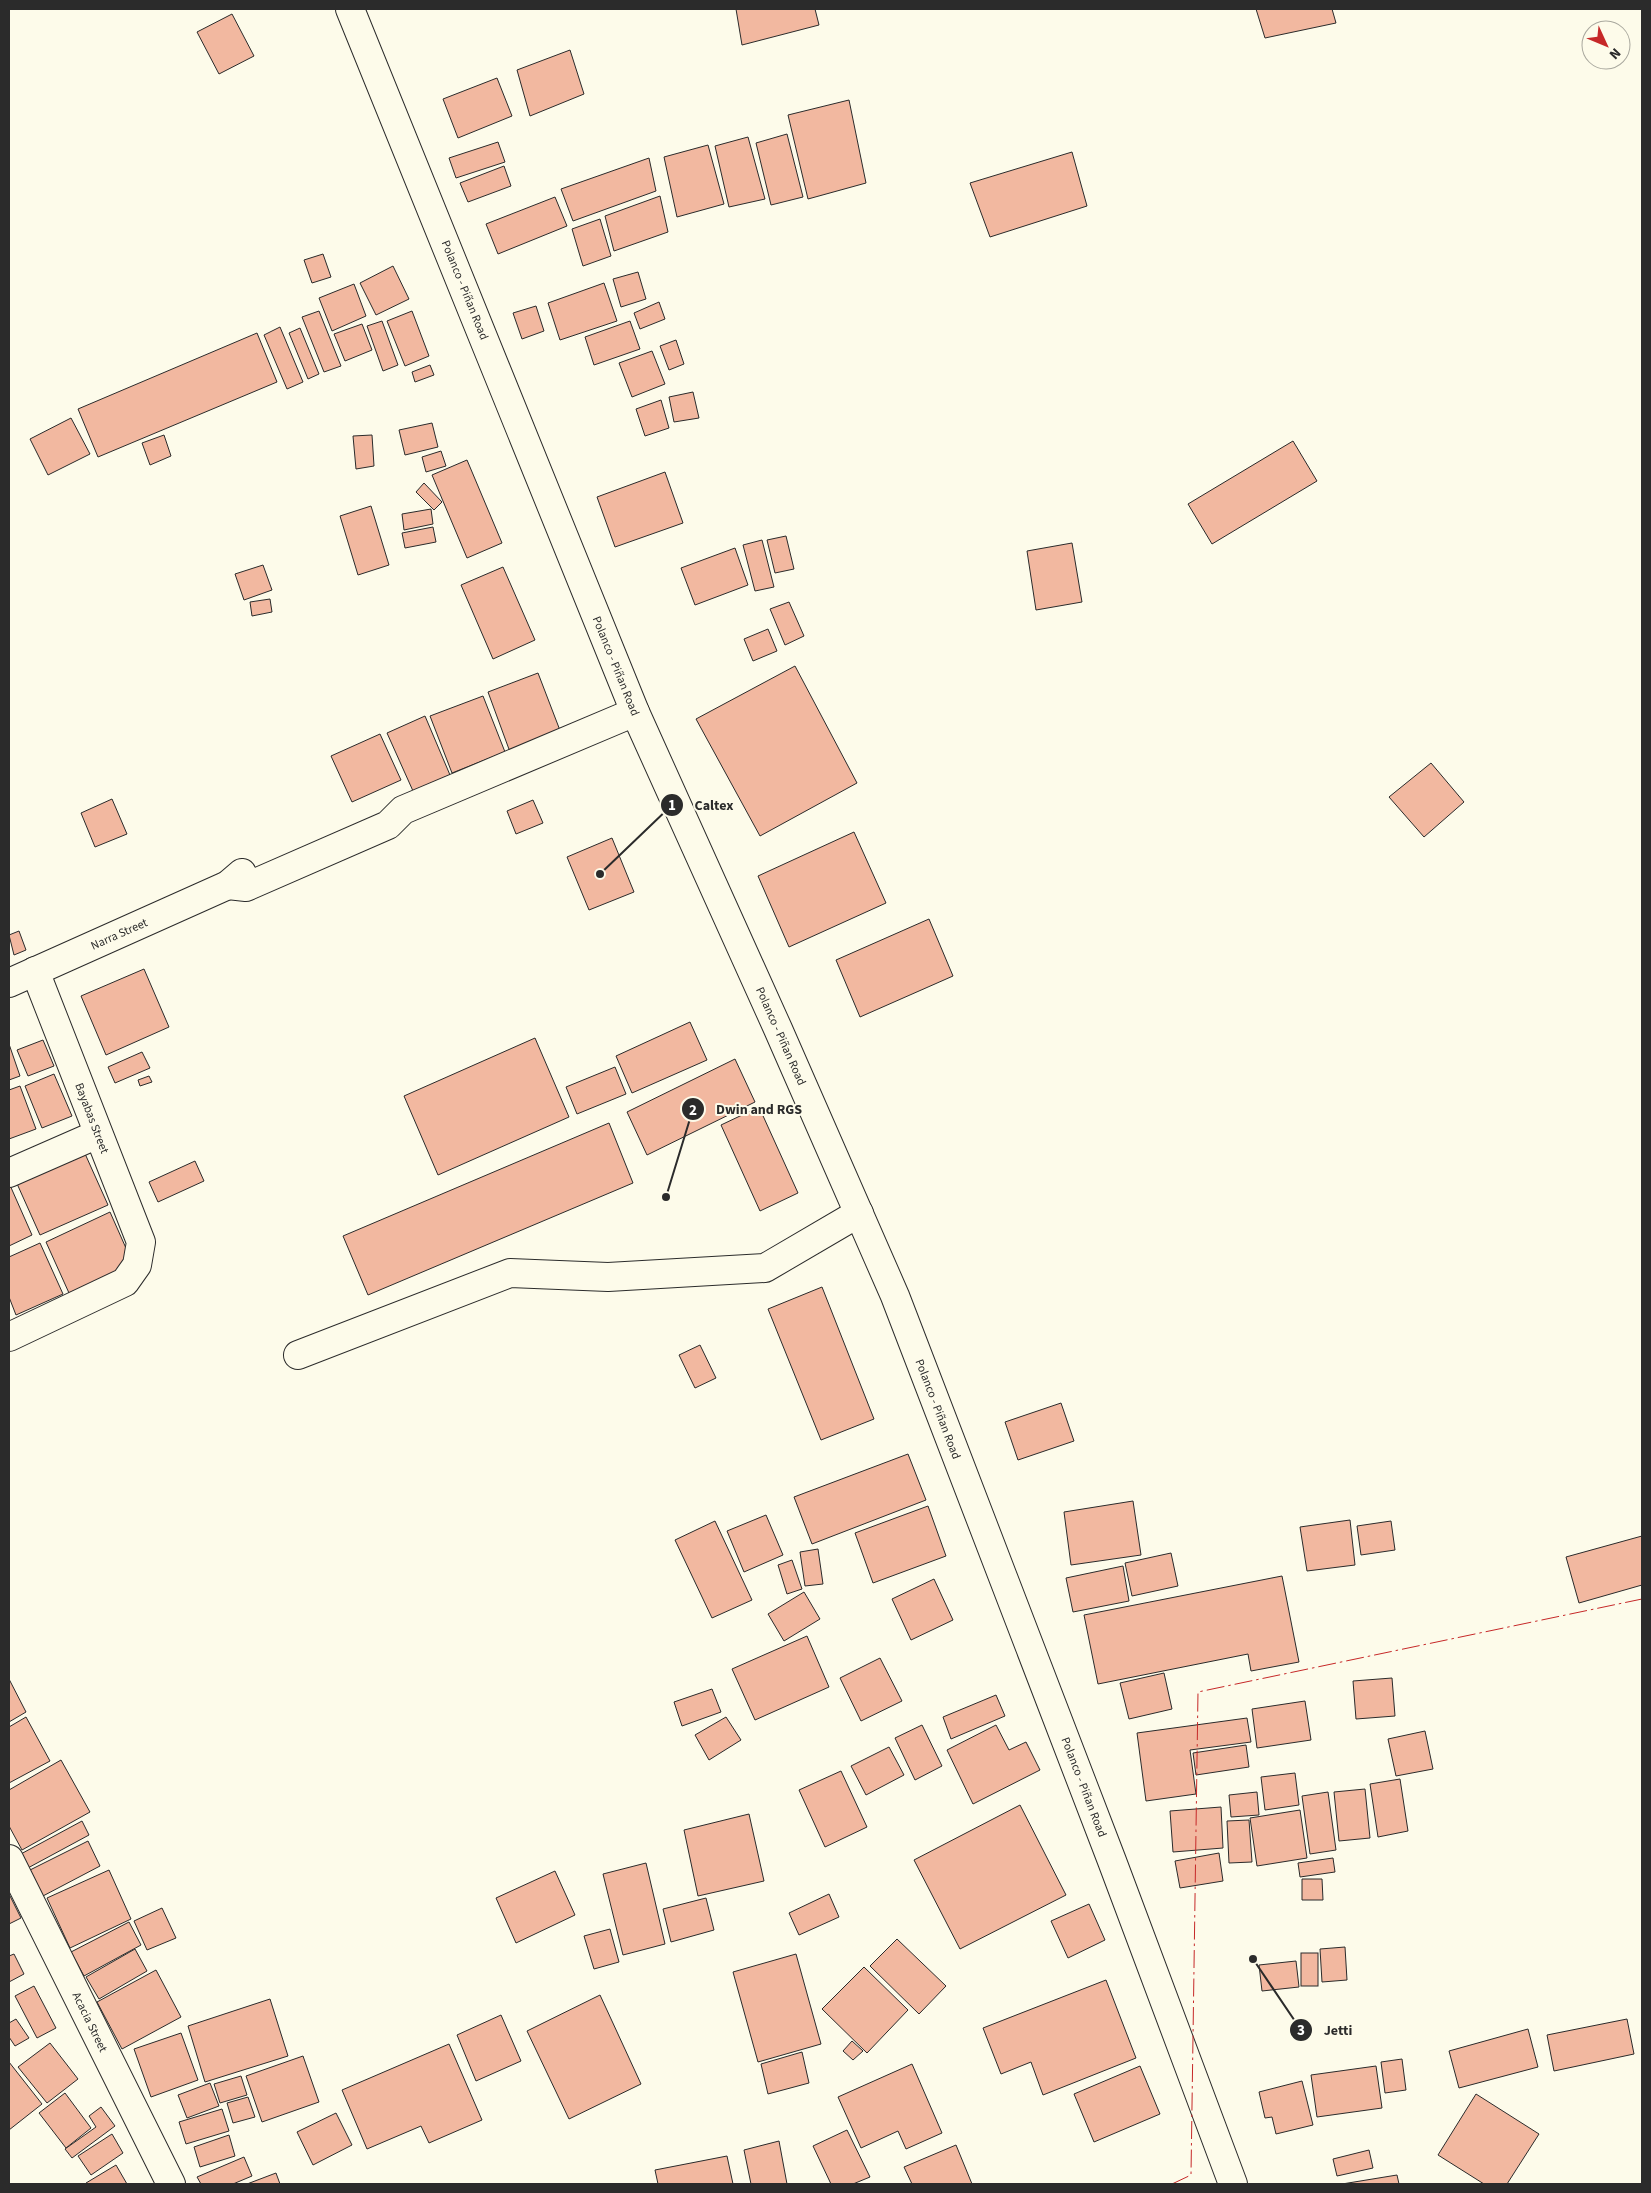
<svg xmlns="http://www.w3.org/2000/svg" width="1651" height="2193" font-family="'Source Sans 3',sans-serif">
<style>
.building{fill:#f2b8a0;stroke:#2b2b2b}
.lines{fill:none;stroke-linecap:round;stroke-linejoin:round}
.minor-casing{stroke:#2b2b2b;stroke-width:30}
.major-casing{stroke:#2b2b2b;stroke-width:30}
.minor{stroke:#fdfbea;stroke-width:28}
.major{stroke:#fdfbea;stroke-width:28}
.power{stroke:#c62828;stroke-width:1;stroke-dasharray:18 4 2.5 4;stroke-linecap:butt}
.labels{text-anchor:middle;stroke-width:4;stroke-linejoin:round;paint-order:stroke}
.street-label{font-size:12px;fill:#2b2b2b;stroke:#fdfbea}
.leader{fill:none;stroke:#2b2b2b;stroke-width:2}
.callout-dot{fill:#2b2b2b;stroke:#fdfbea;stroke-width:2}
.mark-label{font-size:15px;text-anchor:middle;font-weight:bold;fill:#fff}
.callout-label{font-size:14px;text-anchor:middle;font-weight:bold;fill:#2b2b2b;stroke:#fdfbea;stroke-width:4;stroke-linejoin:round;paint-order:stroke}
</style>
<rect width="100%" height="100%" fill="#fdfbea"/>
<g class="building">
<path d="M736 9H815L819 25 742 45Z"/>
<path d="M1256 9H1332L1336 23 1265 38Z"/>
<path d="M232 14 254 56 219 74 197 32Z"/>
<path d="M570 50 584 94 530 116 517 70Z"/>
<path d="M497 78 512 116 458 138 443 99Z"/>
<path d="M849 100 866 183 808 199 788 115Z"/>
<path d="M787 134 803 197 771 205 756 143Z"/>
<path d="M748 137 765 199 729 207 715 146Z"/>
<path d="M498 142 505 162 456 178 449 158Z"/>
<path d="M708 145 724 204 677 217 664 157Z"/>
<path d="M1072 152 1087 206 990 237 970 183Z"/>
<path d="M649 158 656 191 573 221 561 189Z"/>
<path d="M504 166 511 186 468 202 460 183Z"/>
<path d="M660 196 668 232 614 251 605 216Z"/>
<path d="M555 197 567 226 498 254 486 224Z"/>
<path d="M600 219 611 256 583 266 572 229Z"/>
<path d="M323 254 331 277 312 283 304 260Z"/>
<path d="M393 266 409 299 376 315 360 283Z"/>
<path d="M638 272 646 299 621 307 613 279Z"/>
<path d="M604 283 617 321 560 340 548 303Z"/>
<path d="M354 284 366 316 332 331 319 298Z"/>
<path d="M659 302 665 319 640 329 634 313Z"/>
<path d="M536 306 544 331 522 339 513 313Z"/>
<path d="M319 311 341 366 324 372 302 317Z"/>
<path d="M412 311 429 356 405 366 387 321Z"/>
<path d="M382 321 398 365 383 371 367 326Z"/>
<path d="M630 321 640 349 594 365 585 337Z"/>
<path d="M362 324 372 350 345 361 334 334Z"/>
<path d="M280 327 303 382 287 389 264 335Z"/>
<path d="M300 328 319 374 308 379 289 333Z"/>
<path d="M257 333 277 382 98 457 78 409Z"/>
<path d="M676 340 684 364 669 370 660 346Z"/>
<path d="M652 351 665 384 632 397 619 363Z"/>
<path d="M430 365 434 375 415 382 412 372Z"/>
<path d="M693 392 699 418 674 422 669 397Z"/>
<path d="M661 400 669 428 645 436 636 409Z"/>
<path d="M71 418 90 454 48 475 30 439Z"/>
<path d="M432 423 438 447 405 455 399 430Z"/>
<path d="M164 435 171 456 150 465 142 443Z"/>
<path d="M372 435 374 466 356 469 353 436Z"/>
<path d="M1293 441 1317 481 1212 544 1188 504Z"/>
<path d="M441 451 446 466 426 472 422 457Z"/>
<path d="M467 460 502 543 467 558 432 475Z"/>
<path d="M665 472 683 523 615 547 597 497Z"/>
<path d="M424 483 442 502 434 510 416 492Z"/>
<path d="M371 506 389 565 358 575 340 516Z"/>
<path d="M431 509 433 524 404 530 402 514Z"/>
<path d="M433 527 436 542 405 548 402 533Z"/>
<path d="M786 536 794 569 775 573 767 540Z"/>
<path d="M762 540 774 587 755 591 743 545Z"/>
<path d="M1072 543 1082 602 1036 610 1027 551Z"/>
<path d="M735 548 748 585 695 605 681 568Z"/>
<path d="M263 565 272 590 244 600 235 574Z"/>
<path d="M503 567 535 640 493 659 461 585Z"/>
<path d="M270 599 272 612 252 616 250 602Z"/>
<path d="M789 602 804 636 785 645 770 609Z"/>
<path d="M768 629 777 651 753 661 744 639Z"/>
<path d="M795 666 857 783 760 836 696 719Z"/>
<path d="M538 673 561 733 510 752 488 692Z"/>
<path d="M483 696 505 752 452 773 430 716Z"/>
<path d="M425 716 450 775 413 791 387 733Z"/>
<path d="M380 734 401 780 352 802 331 756Z"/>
<path d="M1431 763 1464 802 1424 837 1389 797Z"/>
<path d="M112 799 127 834 95 847 81 813Z"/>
<path d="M533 800 543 823 516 834 507 811Z"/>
<path d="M854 832 886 903 789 947 758 876Z"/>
<path d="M612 838 634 892 589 910 567 857Z"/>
<path d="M929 919 953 976 860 1017 836 960Z"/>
<path d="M19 931 26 950 14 955 9 935Z"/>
<path d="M144 969 169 1027 106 1055 81 996Z"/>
<path d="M690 1022 707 1060 632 1093 616 1056Z"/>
<path d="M535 1038 569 1117 438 1175 404 1096Z"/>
<path d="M43 1040 54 1066 28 1076 17 1050Z"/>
<path d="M9 1044 20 1076 9 1080Z"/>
<path d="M142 1052 150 1068 115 1083 108 1067Z"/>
<path d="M735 1059 755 1102 647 1155 627 1112Z"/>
<path d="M615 1067 626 1094 577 1114 566 1087Z"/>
<path d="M54 1074 72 1116 42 1128 25 1086Z"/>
<path d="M149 1076 152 1082 140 1086 138 1080Z"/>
<path d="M20 1086 36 1129 9 1139V1090Z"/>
<path d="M759 1107 798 1193 760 1211 721 1125Z"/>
<path d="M609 1123 633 1183 368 1295 343 1236Z"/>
<path d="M82 1147 108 1205 40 1235 14 1177Z"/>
<path d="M195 1161 204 1181 158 1202 149 1182Z"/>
<path d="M9 1183 32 1235 9 1246Z"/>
<path d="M110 1212 133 1264 69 1293 46 1242Z"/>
<path d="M40 1243 63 1294 16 1315 9 1297V1257Z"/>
<path d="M822 1287 874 1419 821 1440 768 1309Z"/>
<path d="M700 1345 716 1378 695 1388 679 1355Z"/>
<path d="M1061 1403 1074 1441 1018 1460 1005 1422Z"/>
<path d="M908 1454 926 1500 812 1544 794 1497Z"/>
<path d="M1133 1501 1141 1555 1071 1565 1064 1512Z"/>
<path d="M928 1506 946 1556 873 1583 855 1533Z"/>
<path d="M766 1515 783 1555 744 1572 727 1531Z"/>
<path d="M1350 1520 1355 1565 1307 1571 1300 1527Z"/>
<path d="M715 1521 752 1600 712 1618 675 1540Z"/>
<path d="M1391 1521 1395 1550 1361 1555 1357 1526Z"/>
<path d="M1642 1536V1585L1579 1603 1566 1557Z"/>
<path d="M818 1549 823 1584 805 1586 800 1552Z"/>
<path d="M1171 1553 1178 1586 1132 1596 1125 1563Z"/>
<path d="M792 1560 802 1589 787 1594 778 1565Z"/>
<path d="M1123 1566 1129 1601 1073 1612 1066 1578Z"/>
<path d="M1282 1576 1299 1662 1251 1671 1248 1654 1098 1684 1084 1615Z"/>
<path d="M934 1579 953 1620 911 1640 892 1599Z"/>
<path d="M804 1592 820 1619 784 1641 768 1614Z"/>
<path d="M807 1636 829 1687 755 1720 732 1669Z"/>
<path d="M880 1658 902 1701 861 1721 840 1678Z"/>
<path d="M1164 1673 1172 1709 1129 1719 1120 1683Z"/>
<path d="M1392 1678 1395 1716 1356 1719 1353 1681Z"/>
<path d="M9 1679 26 1712 9 1722Z"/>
<path d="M712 1689 721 1712 682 1726 674 1702Z"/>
<path d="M996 1695 1005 1716 951 1739 943 1717Z"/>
<path d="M1305 1701 1311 1740 1257 1748 1252 1709Z"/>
<path d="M26 1717 50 1761 9 1783V1727Z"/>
<path d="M726 1717 741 1740 709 1760 695 1735Z"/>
<path d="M1247 1718 1251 1742 1190 1750 1196 1794 1146 1801 1137 1733Z"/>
<path d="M922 1725 942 1766 915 1780 895 1738Z"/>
<path d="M996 1725 1009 1750 1026 1742 1040 1770 973 1804 947 1750Z"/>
<path d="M1425 1731 1433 1769 1396 1776 1388 1739Z"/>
<path d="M1246 1745 1249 1767 1196 1775 1193 1753Z"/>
<path d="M889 1747 904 1775 866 1795 851 1766Z"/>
<path d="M61 1760 90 1812 22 1850 9 1826V1790Z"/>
<path d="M841 1771 867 1827 825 1847 799 1790Z"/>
<path d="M1295 1773 1299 1805 1265 1810 1261 1777Z"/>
<path d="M1400 1779 1408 1831 1378 1837 1370 1784Z"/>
<path d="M1365 1789 1370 1838 1339 1841 1334 1792Z"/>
<path d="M1257 1792 1259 1815 1231 1817 1229 1795Z"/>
<path d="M1328 1792 1336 1850 1310 1854 1302 1796Z"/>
<path d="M1020 1805 1066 1895 960 1949 914 1860Z"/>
<path d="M1221 1807 1223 1848 1173 1852 1170 1811Z"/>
<path d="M1300 1810 1307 1858 1257 1866 1250 1818Z"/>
<path d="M749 1814 764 1881 698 1896 684 1830Z"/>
<path d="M1249 1820 1252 1862 1229 1863 1227 1821Z"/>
<path d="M82 1821 89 1835 26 1869 19 1855Z"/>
<path d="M88 1841 100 1866 41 1897 28 1871Z"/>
<path d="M1219 1853 1223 1881 1180 1888 1175 1861Z"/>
<path d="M1333 1858 1335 1872 1300 1877 1298 1863Z"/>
<path d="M646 1863 665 1944 623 1955 603 1874Z"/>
<path d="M109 1870 131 1919 70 1948 47 1898Z"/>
<path d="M555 1871 575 1915 516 1943 496 1898Z"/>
<path d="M1302 1879H1322L1323 1900H1302Z"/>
<path d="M9 1894 21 1918 9 1924Z"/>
<path d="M829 1894 839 1917 799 1935 789 1913Z"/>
<path d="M706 1898 714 1930 671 1942 663 1909Z"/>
<path d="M1089 1904 1105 1940 1068 1958 1051 1921Z"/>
<path d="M162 1908 176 1938 147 1950 134 1921Z"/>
<path d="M129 1922 141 1945 84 1976 71 1952Z"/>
<path d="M610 1929 619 1962 594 1969 584 1936Z"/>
<path d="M897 1939 946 1986 919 2014 870 1966Z"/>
<path d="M1345 1947 1347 1980 1322 1982 1320 1949Z"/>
<path d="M135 1949 147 1971 99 1999 86 1977Z"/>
<rect x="1301" y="1953" width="17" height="33"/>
<path d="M14 1954 24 1974 9 1982V1956Z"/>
<path d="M796 1954 821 2044 758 2062 733 1972Z"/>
<path d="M1296 1961 1299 1987 1262 1991 1259 1965Z"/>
<path d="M864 1967 908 2010 867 2053 822 2009Z"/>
<path d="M156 1970 181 2017 122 2049 97 2002Z"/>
<path d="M1106 1980 1136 2058 1043 2095 1031 2062 1001 2074 983 2028Z"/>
<path d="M34 1986 56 2028 37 2038 15 1996Z"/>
<path d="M600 1995 641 2084 569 2119 527 2031Z"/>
<path d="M270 1999 288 2056 205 2082 188 2026Z"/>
<path d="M501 2015 521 2061 476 2081 457 2035Z"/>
<path d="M16 2019 29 2038 15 2046 9 2037V2023Z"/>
<path d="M1627 2019 1634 2054 1554 2071 1547 2035Z"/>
<path d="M1528 2029 1538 2067 1459 2088 1449 2051Z"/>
<path d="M181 2033 198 2080 151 2097 134 2049Z"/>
<path d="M852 2041 863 2051 853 2060 843 2051Z"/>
<path d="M50 2043 78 2079 47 2103 18 2067Z"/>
<path d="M449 2044 482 2120 429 2143 421 2126 367 2149 342 2090Z"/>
<path d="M802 2052 809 2083 768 2094 761 2064Z"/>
<path d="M303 2056 319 2102 262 2122 246 2076Z"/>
<path d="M1402 2059 1406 2090 1385 2093 1381 2062Z"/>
<path d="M9 2062 42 2104 9 2130Z"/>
<path d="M912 2064 942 2133 906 2149 898 2131 861 2148 838 2097Z"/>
<path d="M1140 2066 1160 2114 1094 2142 1074 2094Z"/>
<path d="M1376 2066 1382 2108 1317 2117 1311 2075Z"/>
<path d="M241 2076 247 2095 220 2103 214 2084Z"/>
<path d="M1302 2081 1313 2125 1276 2134 1272 2117 1265 2118 1259 2092Z"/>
<path d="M210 2083 219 2106 187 2118 178 2095Z"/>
<path d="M65 2093 91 2128 66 2148 39 2113Z"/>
<path d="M1476 2094 1539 2134 1507 2184H1484L1438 2155Z"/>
<path d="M248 2097 255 2117 233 2123 227 2103Z"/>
<path d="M101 2107 115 2126 72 2158 65 2149 96 2127 89 2116Z"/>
<path d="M222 2109 229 2131 186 2144 179 2122Z"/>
<path d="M336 2113 352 2145 313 2165 297 2132Z"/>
<path d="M847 2130 870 2177 853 2184H831L813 2146Z"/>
<path d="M112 2134 123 2153 91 2175 78 2156Z"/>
<path d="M229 2135 235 2156 200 2167 194 2147Z"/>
<path d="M779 2141 787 2184H751L744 2150Z"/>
<path d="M956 2145 972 2184H912L904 2167Z"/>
<path d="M1369 2150 1373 2168 1337 2176 1333 2159Z"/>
<path d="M727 2156 733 2184H658L655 2170Z"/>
<path d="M244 2157 252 2176 233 2184H201L197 2177Z"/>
<path d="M116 2165 127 2184H87L86 2183Z"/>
<path d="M276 2173 280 2184H247Z"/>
<path d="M1397 2175 1399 2184H1342Z"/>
</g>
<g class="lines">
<defs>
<g id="minor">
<path d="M228 885 246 887 388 825 403 810 635 712"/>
<path d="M9 983 228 885 242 873"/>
<path d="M9 1173 98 1134"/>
<path d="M9 1337 125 1282 137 1265 141 1242 35 971"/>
<path d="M298 1355 510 1273 608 1277 765 1268 859 1213"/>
<path d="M9 1859 171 2184"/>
</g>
<path id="major" d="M350 9 635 712 778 1029 895 1296 1112 1861 1233 2184"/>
</defs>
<use href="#minor" class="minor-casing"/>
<use href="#major" class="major-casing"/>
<use href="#minor" class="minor"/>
<use href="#major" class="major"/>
<path class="power" d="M1172 2184 1191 2175 1198 1692 1642 1599"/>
</g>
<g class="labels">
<g class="street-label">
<text transform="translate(465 290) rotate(68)" y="4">Polanco - Piñan Road</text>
<text transform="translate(616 666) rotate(68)" y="4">Polanco - Piñan Road</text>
<text transform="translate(119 934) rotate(-24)" y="4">Narra Street</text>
<text transform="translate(781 1036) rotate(66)" y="4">Polanco - Piñan Road</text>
<text transform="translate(92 1118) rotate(69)" y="4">Bayabas Street</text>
<text transform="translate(938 1409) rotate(69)" y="4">Polanco - Piñan Road</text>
<text transform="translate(1084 1787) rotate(69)" y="4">Polanco - Piñan Road</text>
<text transform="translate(90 2022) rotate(64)" y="4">Acacia Street</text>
</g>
</g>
<path class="leader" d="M600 874L672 805M666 1197L693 1109M1253 1959L1301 2030"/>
<g class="callout-dot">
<circle cx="600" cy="874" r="5"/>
<circle cx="666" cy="1197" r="5"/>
<circle cx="1253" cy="1959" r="5"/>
<circle cx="672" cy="805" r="12"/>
<circle cx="693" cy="1109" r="12"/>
<circle cx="1301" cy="2030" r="12"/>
</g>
<g class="mark-label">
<text x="672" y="810">1</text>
<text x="693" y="1115">2</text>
<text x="1301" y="2035">3</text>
</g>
<g class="callout-label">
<text x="714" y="810">Caltex</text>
<text x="759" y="1114">Dwin and RGS</text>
<text x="1338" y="2035">Jetti</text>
</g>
<rect width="1651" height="2193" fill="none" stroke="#2b2b2b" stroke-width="20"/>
<g transform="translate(1606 45) rotate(134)"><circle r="24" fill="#fdfbea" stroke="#a9a89e"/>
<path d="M0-4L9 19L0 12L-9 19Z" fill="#c62828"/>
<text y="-8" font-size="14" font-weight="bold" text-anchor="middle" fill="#2b2b2b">N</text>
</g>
</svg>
